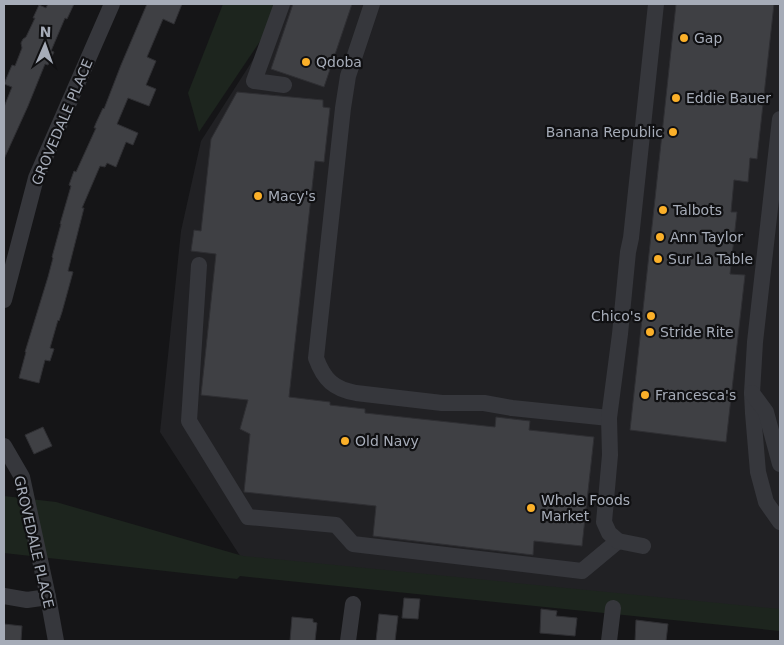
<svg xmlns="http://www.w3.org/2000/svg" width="784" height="645" font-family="'DejaVu Sans',sans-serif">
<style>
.built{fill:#212124}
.green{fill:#1d251e}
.building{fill:#3f4044;stroke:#2f2f33}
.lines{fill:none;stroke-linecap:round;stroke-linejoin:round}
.minor{stroke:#36373c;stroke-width:16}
.poi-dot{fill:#fbb029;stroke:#101012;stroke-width:2}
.labels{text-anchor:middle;stroke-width:4.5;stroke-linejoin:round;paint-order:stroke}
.poi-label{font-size:14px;fill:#a6acb8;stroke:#101012;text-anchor:start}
.street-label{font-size:14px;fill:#a6acb8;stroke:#101012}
</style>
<rect width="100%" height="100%" fill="#151517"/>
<path class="built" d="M279 4H780V615L244 562 160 432 181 231 201 141 270 33Z"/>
<g class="green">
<path d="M223 4H276L267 31 199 132 188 93Z"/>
<path d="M4 496 56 502 243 556 780 609V631L240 576 237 579 4 553Z"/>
</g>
<g class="building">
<path d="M48 4H74L67 19 65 18 51 51 54 52 48 65 45 64 28 106 4 159V107L12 87 4 84 12 65 15 66 22 48 21 43 23 39 26 37 35 18H33L39 5 46 8Z"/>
<path d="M147 4H182L174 24 163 19 147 57 156 61 146 85 156 89 149 106 128 98 117 124 138 133 133 145 126 142 116 167 107 163 105 167 100 166 82 208H84L68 271 73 272 62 312 59 321 58 320 50 348 54 349 50 361 45 360 39 383 19 378 26 352H25L48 277 53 258 52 257 61 224H60L71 186 69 185 74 171 76 172 96 128H94L96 123 103 108 104 109 121 65Z"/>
<path d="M293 4H352L324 87 271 69Z"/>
<path d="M676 4H774L757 159 750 158 748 182 734 180 731 212H737L730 274 745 275 726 442 630 430Z"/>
<path d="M237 92 323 100V107L330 108 324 162 315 161 289 397 330 402V405L365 409V413L495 427 496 417 530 421 529 430 594 437 582 546 534 541 533 555 373 536 376 506 244 492 250 434 240 429 248 400 201 395 216 254 191 251 194 230 201 231 211 139Z"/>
<path d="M43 427 52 446 34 454 25 435Z"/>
<path d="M404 598 420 599 418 619 402 618Z"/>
<path d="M541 609 557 611 556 616 577 618 575 636 540 633Z"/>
<path d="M379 614 398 616 395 641H376Z"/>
<path d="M292 617 313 619V622L317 623 315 641H290Z"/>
<path d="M636 620 668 624 666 641H635Z"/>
<path d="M4 624 22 626 21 641H4Z"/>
</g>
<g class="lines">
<g class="minor">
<path d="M282 4 254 81 284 85"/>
<path d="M372 4 348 76 343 108 316 358C324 380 334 389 356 393L442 403H484L512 408 609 418"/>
<path d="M780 119 755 342 752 393 753 413 758 472 766 502 780 522"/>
<path d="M199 265 189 421 248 517 336 525 353 544 582 571 618 541"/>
<path d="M4 300 36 178 112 4"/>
<path d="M752 393 766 412 780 464"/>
<path d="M4 446 22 477 48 597 56 641"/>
<path d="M643 546 618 541 609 533 604 522 610 455 609 418 620 334 628 252 631 238 656 4"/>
<path d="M4 596 27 600 48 597"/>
<path d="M348 641 353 604"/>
<path d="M609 641 613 608"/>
</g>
</g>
<g class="poi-dot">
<circle cx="684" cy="38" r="5"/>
<circle cx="306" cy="62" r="5"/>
<circle cx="676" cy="98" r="5"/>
<circle cx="673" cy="132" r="5"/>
<circle cx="258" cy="196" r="5"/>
<circle cx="663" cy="210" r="5"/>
<circle cx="660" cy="237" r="5"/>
<circle cx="658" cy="259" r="5"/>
<circle cx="651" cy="316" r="5"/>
<circle cx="650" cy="332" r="5"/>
<circle cx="645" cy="395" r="5"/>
<circle cx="345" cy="441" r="5"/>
<circle cx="531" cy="508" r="5"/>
</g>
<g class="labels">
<g class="poi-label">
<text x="694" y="43">Gap</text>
<text x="316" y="67">Qdoba</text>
<text x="686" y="103">Eddie Bauer</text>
<text x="663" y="137" text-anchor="end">Banana Republic</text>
<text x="268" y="201">Macy's</text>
<text x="673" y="215">Talbots</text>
<text x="670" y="242">Ann Taylor</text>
<text x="668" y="264">Sur La Table</text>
<text x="641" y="321" text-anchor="end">Chico's</text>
<text x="660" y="337">Stride Rite</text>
<text x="655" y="400">Francesca's</text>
<text x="355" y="446">Old Navy</text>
<text x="541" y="505">Whole Foods<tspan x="541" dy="16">Market</tspan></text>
</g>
<g class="street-label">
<text transform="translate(62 122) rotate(-67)" y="5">GROVEDALE PLACE</text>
<text transform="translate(34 542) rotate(77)" y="5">GROVEDALE PLACE</text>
</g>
</g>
<rect width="784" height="645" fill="none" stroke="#a6acb8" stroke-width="10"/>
<g transform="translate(45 45) rotate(2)" stroke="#101012" stroke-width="4" paint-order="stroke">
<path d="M0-4L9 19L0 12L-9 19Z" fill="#a6acb8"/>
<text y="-8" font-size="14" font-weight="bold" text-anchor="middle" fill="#a6acb8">N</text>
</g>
</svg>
